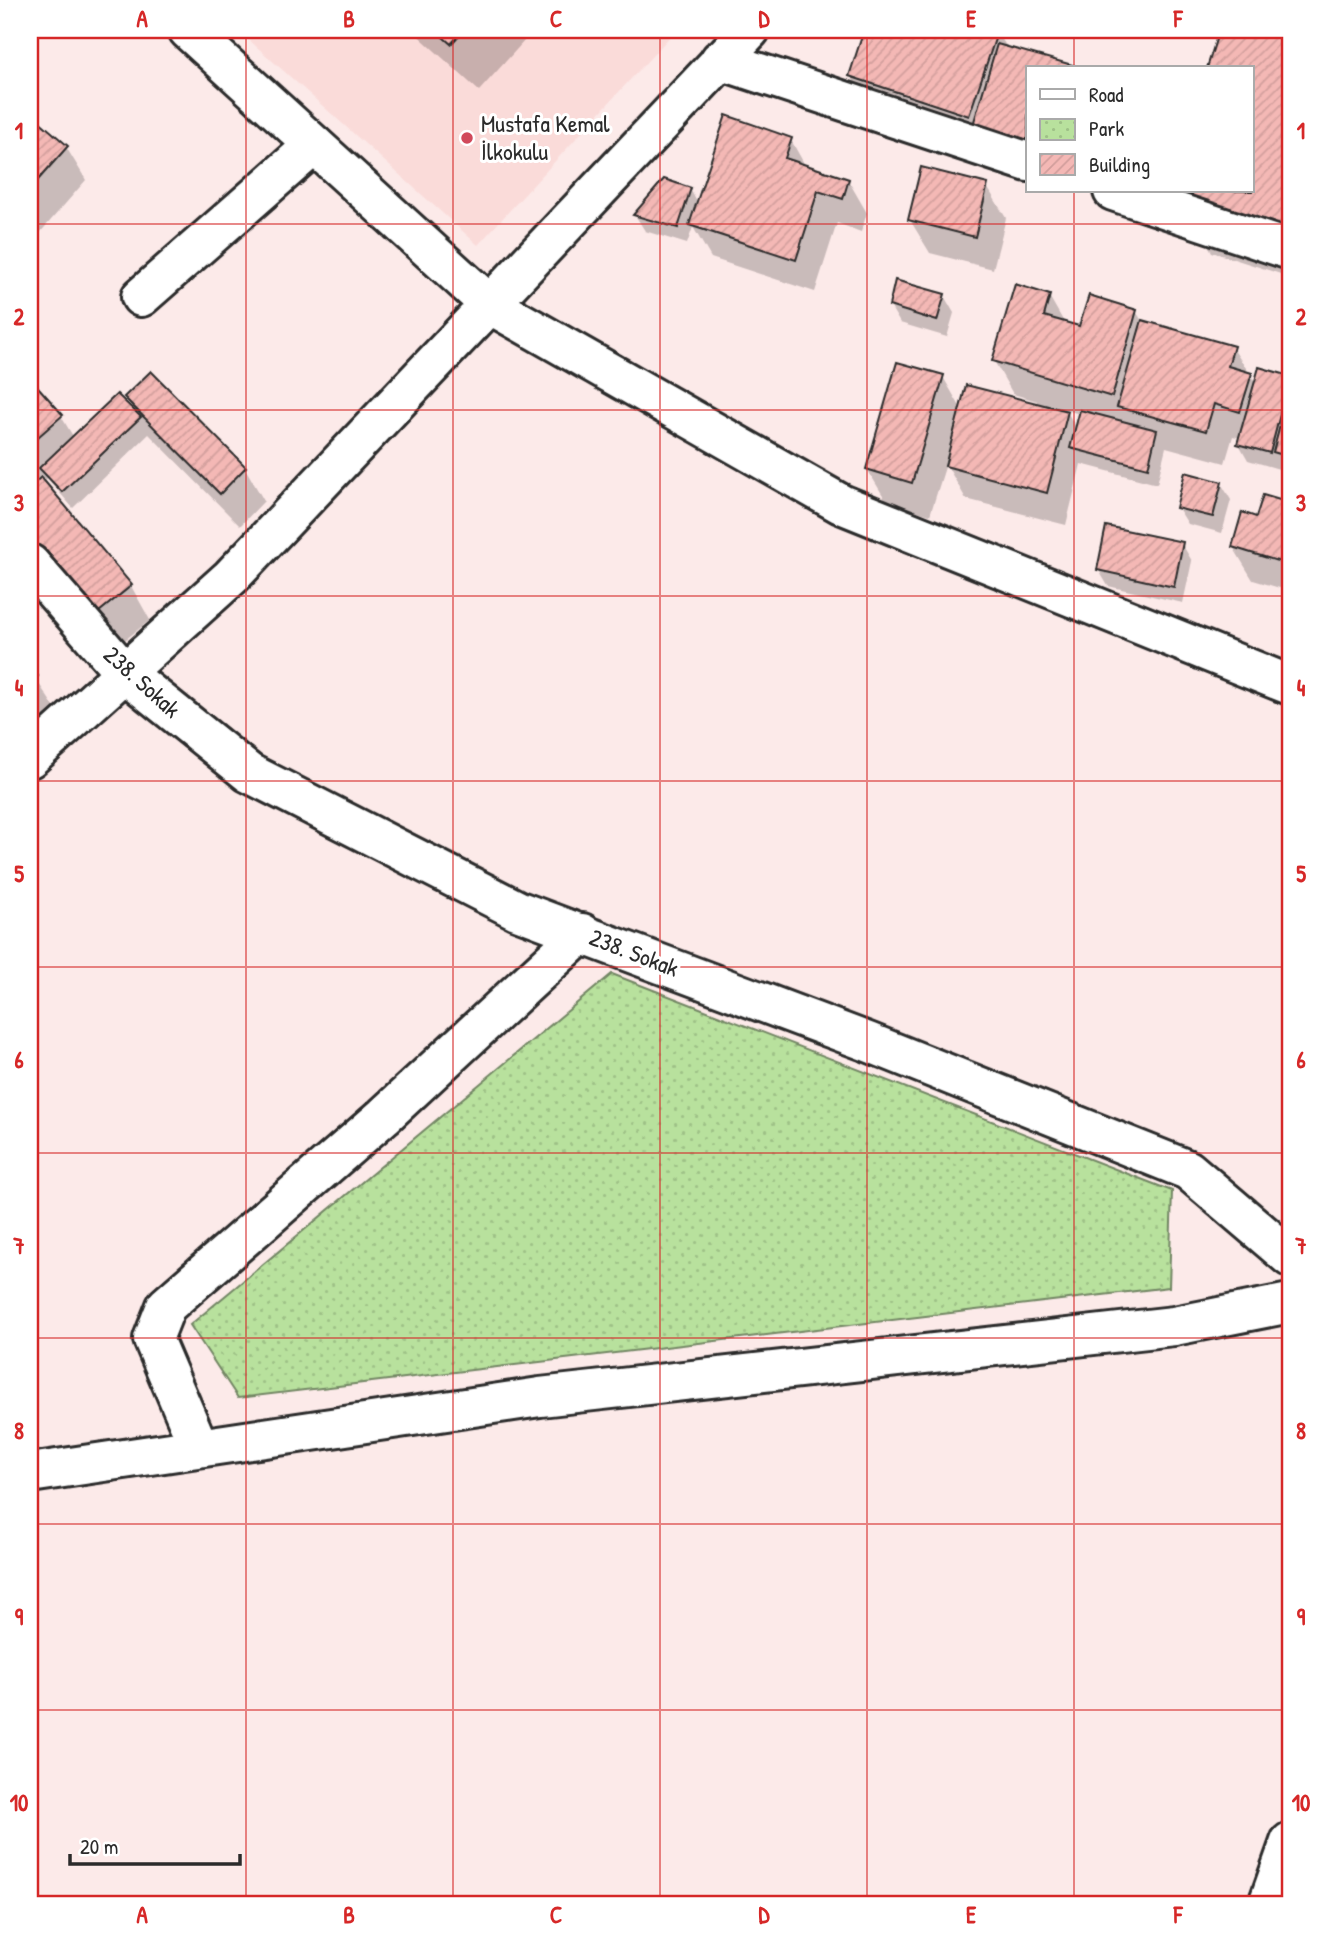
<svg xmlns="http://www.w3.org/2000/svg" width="1320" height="1934" font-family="'Patrick Hand',sans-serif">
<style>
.built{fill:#fadbd9}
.park{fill:url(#park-dots);stroke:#728664;stroke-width:2}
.shadow{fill:#0003;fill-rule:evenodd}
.building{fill:url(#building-hatch);stroke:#2b2b2b;stroke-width:2}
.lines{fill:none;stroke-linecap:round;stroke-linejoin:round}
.minor-casing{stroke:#2b2b2b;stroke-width:44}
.minor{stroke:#fff;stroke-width:38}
.grid{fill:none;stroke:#d62828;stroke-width:2;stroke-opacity:0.55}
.poi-dot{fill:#d1495b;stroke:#fff;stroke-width:2.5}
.labels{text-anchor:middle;stroke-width:6;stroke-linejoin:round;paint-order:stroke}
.poi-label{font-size:24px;fill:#2b2b2b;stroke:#fff;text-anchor:start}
.street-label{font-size:24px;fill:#2b2b2b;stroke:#fff}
.neatline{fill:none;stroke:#d62828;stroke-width:2.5}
.grid-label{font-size:23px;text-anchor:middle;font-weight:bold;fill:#d62828}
</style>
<defs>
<pattern id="park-dots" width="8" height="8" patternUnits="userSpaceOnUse" patternTransform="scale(1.75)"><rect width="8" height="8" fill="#b8e19d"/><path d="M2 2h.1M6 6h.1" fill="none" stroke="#9ec187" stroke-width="1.8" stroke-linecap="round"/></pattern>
<pattern id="building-hatch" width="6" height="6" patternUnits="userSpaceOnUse" patternTransform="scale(1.75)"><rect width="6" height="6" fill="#f4b8b5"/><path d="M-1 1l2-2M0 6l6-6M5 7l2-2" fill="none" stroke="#d19e9c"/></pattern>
</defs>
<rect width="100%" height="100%" fill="#fceae9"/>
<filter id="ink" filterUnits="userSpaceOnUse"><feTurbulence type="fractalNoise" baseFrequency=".0143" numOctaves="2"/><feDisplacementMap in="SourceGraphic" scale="14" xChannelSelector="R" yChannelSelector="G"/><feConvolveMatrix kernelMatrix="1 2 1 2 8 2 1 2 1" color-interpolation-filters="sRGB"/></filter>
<g filter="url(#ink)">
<path class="built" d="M238 30H676L478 245Z"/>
<path class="park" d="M612 974 1172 1191 1169 1287 238 1398 190 1325Z"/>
<g class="shadow">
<path d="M412 30H534L479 91Z"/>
<path d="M866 30H996L1008 49 1077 68H1028V168L870 109 851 76Z"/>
<path d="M1221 30H1290V277L1212 252 1185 204 1189 191H1252V68H1209Z"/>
<path d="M30 115 66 147 86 180 38 235 30 228Z"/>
<path d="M791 140 806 167 848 180 867 213 861 232 837 223 815 292 711 258 693 227 687 244 645 231 635 215 690 189 698 204Z"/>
<path d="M986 185 1006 218 993 269 930 253 910 220Z"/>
<path d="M944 296 954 313 947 337 900 323 890 306Z"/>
<path d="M1049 296 1065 324 1080 328 1136 311 1142 321 1232 347 1256 383 1260 369 1290 378V478L1281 462 1279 469 1248 460 1239 444 1240 438 1233 436 1225 463 1166 447 1157 484 1081 464 1066 525 966 499 946 464 930 515 887 502 867 469 943 377 962 410 1036 404 1037 401 1013 394 994 361ZM1066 410 1080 414 1077 429Z"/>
<path d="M151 373 245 468 264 501 240 526 149 434 73 508 47 478 43 483 131 586 150 620 115 648 30 549V381L61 416 74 438 134 411 126 398Z"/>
<path d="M1221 483 1231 500 1222 533 1188 524 1178 508Z"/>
<path d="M1264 497 1290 505V591L1253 580 1233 547 1257 519Z"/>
<path d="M1182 544 1192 561 1183 603 1108 586 1098 569Z"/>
<path d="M30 670 56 710 30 737Z"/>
</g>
<g class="building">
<path d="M435 30H464L451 44Z"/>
<path d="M864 30H998L969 116 849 76Z"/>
<path d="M1219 30H1290V239L1183 205 1188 191H1252V68H1207Z"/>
<path d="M997 44 1083 68H1028V140L973 125Z"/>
<path d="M30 113 68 146 30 189Z"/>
<path d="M726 115 792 138 785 158 849 179 843 199 818 191 796 260 689 225Z"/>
<path d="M921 167 988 184 975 237 908 220Z"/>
<path d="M664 179 691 188 678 228 633 215Z"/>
<path d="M895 280 945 294 937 321 889 306Z"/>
<path d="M1015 284 1050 295 1044 316 1079 326 1089 295 1137 310 1112 397 992 361Z"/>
<path d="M1142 320 1234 346 1228 366 1252 373 1240 412 1214 404 1206 431 1117 407Z"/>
<path d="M897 362 944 375 912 483 866 469Z"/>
<path d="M1259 367 1290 376 1270 453 1237 444Z"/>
<path d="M151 371 246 467 220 494 124 397Z"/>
<path d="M30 378 63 415 30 444Z"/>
<path d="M966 385 1068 411 1047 493 945 466Z"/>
<path d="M1290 388V457L1273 452Z"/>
<path d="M117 394 141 417 62 492 39 468Z"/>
<path d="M1080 410 1157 430 1148 468 1070 448Z"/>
<path d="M1185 472 1222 482 1213 517 1176 508Z"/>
<path d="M41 477 132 585 94 616 30 540V487Z"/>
<path d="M1263 495 1290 503V565L1232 547 1242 512 1256 517Z"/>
<path d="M1106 526 1183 542 1174 587 1097 570Z"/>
<path d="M30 667 38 676 30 685Z"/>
</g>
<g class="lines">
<defs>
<g id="minor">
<path d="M188 30 489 304 841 504 1290 685"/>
<path d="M720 60 1028 162"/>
<path d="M1113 191 1290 250"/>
<path d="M141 297 314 145"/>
<path d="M30 564 125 673 249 773 517 910 868 1042 1188 1170 1290 1257"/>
<path d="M30 758 231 577 750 30"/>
<path d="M199 1447 153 1339 166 1306 384 1116 582 933"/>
<path d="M30 1473 540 1397 1174 1326 1290 1303"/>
<path d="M1268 1904 1290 1842"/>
</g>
</defs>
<use href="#minor" class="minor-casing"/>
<use href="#minor" class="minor"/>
</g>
</g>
<path class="grid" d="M246 30V1904M453 30V1904M660 30V1904M867 30V1904M1074 30V68M1074 191V1904M30 224H1290M30 410H1290M30 596H1290M30 781H1290M30 967H1290M30 1153H1290M30 1338H1290M30 1524H1290M30 1710H1290"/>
<circle class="poi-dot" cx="467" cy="138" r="7"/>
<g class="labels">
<g class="poi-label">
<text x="481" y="132">Mustafa Kemal<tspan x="481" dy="28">İlkokulu</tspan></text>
</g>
<g class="street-label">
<text transform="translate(142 682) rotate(42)" y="8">238. Sokak</text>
<text transform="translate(634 953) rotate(21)" y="8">238. Sokak</text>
</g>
</g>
<rect width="1320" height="1934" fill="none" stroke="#fff" stroke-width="77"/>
<rect x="1026" y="66" width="228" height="126" fill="#ffffff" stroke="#aaaaaa" stroke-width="2"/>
<rect x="1040" y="89" width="35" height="10" fill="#ffffff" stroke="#aaaaaa" stroke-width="2"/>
<text x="1089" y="102" font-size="21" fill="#2b2b2b">Road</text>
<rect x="1040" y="119" width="35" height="21" fill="url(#park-dots)" stroke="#aaaaaa" stroke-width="2"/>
<text x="1089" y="136" font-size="21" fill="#2b2b2b">Park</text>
<rect x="1040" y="154" width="35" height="21" fill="url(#building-hatch)" stroke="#aaaaaa" stroke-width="2"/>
<text x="1089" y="172" font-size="21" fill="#2b2b2b">Building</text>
<path d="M70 1854v10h170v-10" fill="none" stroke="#2b2b2b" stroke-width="3.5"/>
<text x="80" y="1854" font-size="21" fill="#2b2b2b" stroke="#ffffff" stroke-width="5" paint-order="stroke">20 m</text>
<rect x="38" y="38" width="1244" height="1858" class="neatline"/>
<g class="grid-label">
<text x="142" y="27">A</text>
<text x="349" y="27">B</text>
<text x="556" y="27">C</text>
<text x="764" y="27">D</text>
<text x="971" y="27">E</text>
<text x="1178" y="27">F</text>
<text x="19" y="139">1</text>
<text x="1301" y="139">1</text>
<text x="19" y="325">2</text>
<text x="1301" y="325">2</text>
<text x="19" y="511">3</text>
<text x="1301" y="511">3</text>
<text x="19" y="696">4</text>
<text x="1301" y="696">4</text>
<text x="19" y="882">5</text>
<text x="1301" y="882">5</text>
<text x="19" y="1068">6</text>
<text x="1301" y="1068">6</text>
<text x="19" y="1254">7</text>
<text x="1301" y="1254">7</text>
<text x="19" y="1439">8</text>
<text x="1301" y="1439">8</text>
<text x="19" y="1625">9</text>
<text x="1301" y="1625">9</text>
<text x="19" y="1811">10</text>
<text x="1301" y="1811">10</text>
<text x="142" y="1923">A</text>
<text x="349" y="1923">B</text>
<text x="556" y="1923">C</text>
<text x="764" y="1923">D</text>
<text x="971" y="1923">E</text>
<text x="1178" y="1923">F</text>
</g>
</svg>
